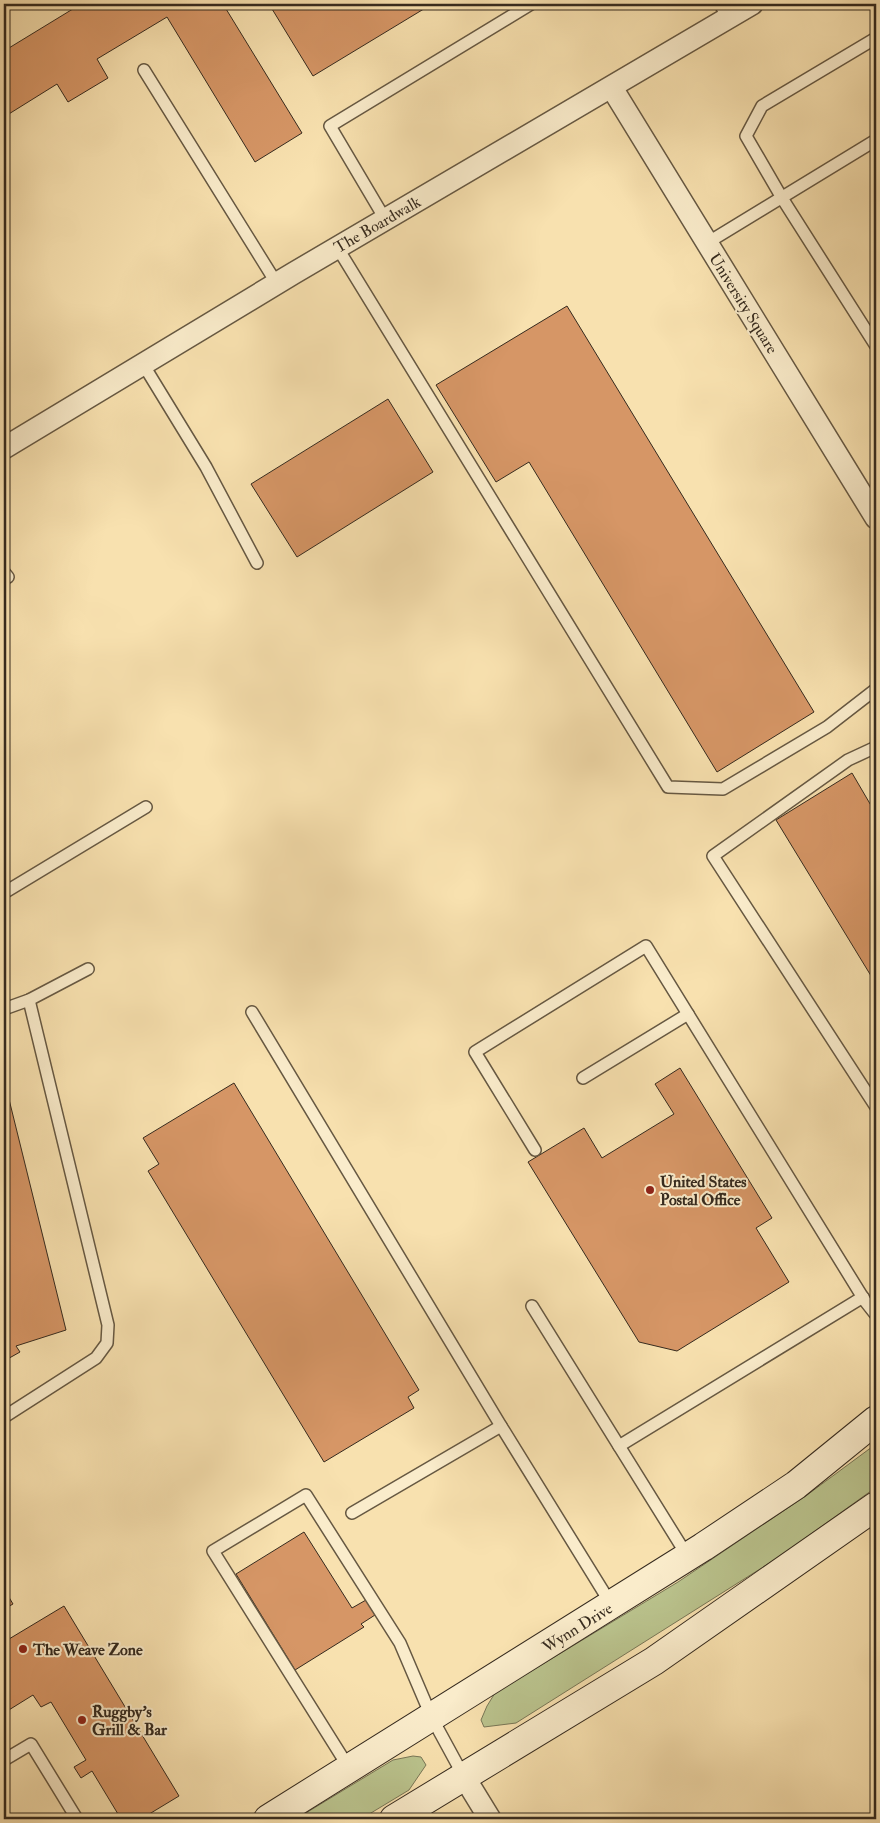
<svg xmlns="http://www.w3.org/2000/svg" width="880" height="1823" font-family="'IM FELL Double Pica',serif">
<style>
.grass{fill:#bac38d;stroke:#787656}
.building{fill:#d69666;stroke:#352a1e}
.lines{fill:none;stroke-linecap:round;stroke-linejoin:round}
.lane-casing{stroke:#665842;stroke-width:14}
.street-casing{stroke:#665842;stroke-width:24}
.secondary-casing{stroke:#352a1e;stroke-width:30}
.lane{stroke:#faeccb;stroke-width:11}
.street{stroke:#faeccb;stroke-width:21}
.secondary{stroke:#faeccb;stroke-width:28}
.poi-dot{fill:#8f2418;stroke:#faeccb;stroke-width:2}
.labels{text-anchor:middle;stroke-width:4;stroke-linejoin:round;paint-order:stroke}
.street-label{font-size:16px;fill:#352a1e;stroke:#faeccb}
.poi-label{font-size:16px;font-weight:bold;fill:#352a1e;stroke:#faeccb;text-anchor:start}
</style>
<rect width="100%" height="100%" fill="#f8e1af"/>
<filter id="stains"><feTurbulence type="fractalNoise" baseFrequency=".004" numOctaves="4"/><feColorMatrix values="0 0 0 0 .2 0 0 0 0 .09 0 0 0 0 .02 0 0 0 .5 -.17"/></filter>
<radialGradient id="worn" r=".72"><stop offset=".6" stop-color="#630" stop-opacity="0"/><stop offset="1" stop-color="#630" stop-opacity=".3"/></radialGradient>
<g class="grass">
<path d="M876 1444 875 1488 779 1557 516 1723 484 1727 481 1720 487 1706 495 1693 678 1582 807 1495Z"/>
<path d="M413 1756 421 1757 426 1765 409 1790 361 1819H296L393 1760Z"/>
</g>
<g class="building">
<path d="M81 4H223L302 133 255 162 167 17 97 59 108 78 68 102 57 84 4 117V51Z"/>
<path d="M269 4H432L313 76Z"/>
<path d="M567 306 814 712 717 772 529 462 496 482 436 385Z"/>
<path d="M388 399 433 472 297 557 251 484Z"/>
<path d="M852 773 876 814V984L776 820Z"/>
<path d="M680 1068 772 1218 756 1228 789 1282 677 1351 639 1342 528 1162 584 1128 602 1158 674 1114 655 1084Z"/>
<path d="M4 1079 66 1330 16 1346 20 1352 4 1361Z"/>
<path d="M234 1083 419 1390 408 1397 414 1408 324 1462 148 1171 159 1164 143 1138Z"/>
<path d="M304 1532 352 1608 366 1600 375 1615 361 1624 364 1627 295 1670 236 1574Z"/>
<path d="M4 1589 13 1604 4 1609Z"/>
<path d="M64 1606 179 1796 141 1819H121L92 1771 81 1778 74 1767 86 1760 51 1702 41 1707 33 1695 4 1713V1642Z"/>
</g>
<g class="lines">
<defs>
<g id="lane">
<path d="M720 4 728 18"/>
<path d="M876 38 762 106 746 136 782 198 876 346"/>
<path d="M144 70 277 284"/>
<path d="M385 219 330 126 531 4"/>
<path d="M707 243 876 140"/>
<path d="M337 247 668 787 723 789 827 727 876 689"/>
<path d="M143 364 206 467 257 563"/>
<path d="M4 572 8 577"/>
<path d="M876 747 848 760 713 856 876 1107"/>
<path d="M7 891 146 807"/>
<path d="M4 1009 29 1000 88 969"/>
<path d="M252 1012 501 1426 611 1604"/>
<path d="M583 1078 688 1014"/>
<path d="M535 1150 475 1052 646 946 865 1301 876 1315"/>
<path d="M532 1306 619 1446 863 1297"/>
<path d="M4 1417 96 1358 107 1343 108 1325 29 1000"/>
<path d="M619 1446 688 1557"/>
<path d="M352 1513 501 1426"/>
<path d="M4 1760 31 1744 77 1819"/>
<path d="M349 1768 213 1551 306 1495 400 1643 432 1718 463 1775"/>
</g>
<g id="street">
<path d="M612 88 876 518"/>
<path d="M4 448 294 273 752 4"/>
<path d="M463 1775 490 1819"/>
</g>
<g id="secondary">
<path d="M268 1819 703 1547 796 1485 876 1420"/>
<path d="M394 1819 654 1661 876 1506"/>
</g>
</defs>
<use href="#lane" class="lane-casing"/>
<use href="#street" class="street-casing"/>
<use href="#secondary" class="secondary-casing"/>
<use href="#lane" class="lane"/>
<use href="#street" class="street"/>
<use href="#secondary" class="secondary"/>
</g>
<g class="poi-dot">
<circle cx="650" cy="1190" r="5"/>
<circle cx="23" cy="1649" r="5"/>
<circle cx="82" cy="1720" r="5"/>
</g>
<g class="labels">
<g class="street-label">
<text transform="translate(377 224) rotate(-30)" y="6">The Boardwalk</text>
<text transform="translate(744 303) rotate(58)" y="6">University Square</text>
<text transform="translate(577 1627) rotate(-32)" y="6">Wynn Drive</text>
</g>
<g class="poi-label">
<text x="660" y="1187">United States<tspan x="660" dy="18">Postal Office</tspan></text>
<text x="33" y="1655">The Weave Zone</text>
<text x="92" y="1717">Ruggby's<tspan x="92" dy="18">Grill &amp; Bar</tspan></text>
</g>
</g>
<rect width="880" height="1823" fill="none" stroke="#f8e1af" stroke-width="20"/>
<rect x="5" y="5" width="870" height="1813" fill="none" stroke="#352a1e" stroke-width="2.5"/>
<rect x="10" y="10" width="860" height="1803" fill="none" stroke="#352a1e"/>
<rect width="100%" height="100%" filter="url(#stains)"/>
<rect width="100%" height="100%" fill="url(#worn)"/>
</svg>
